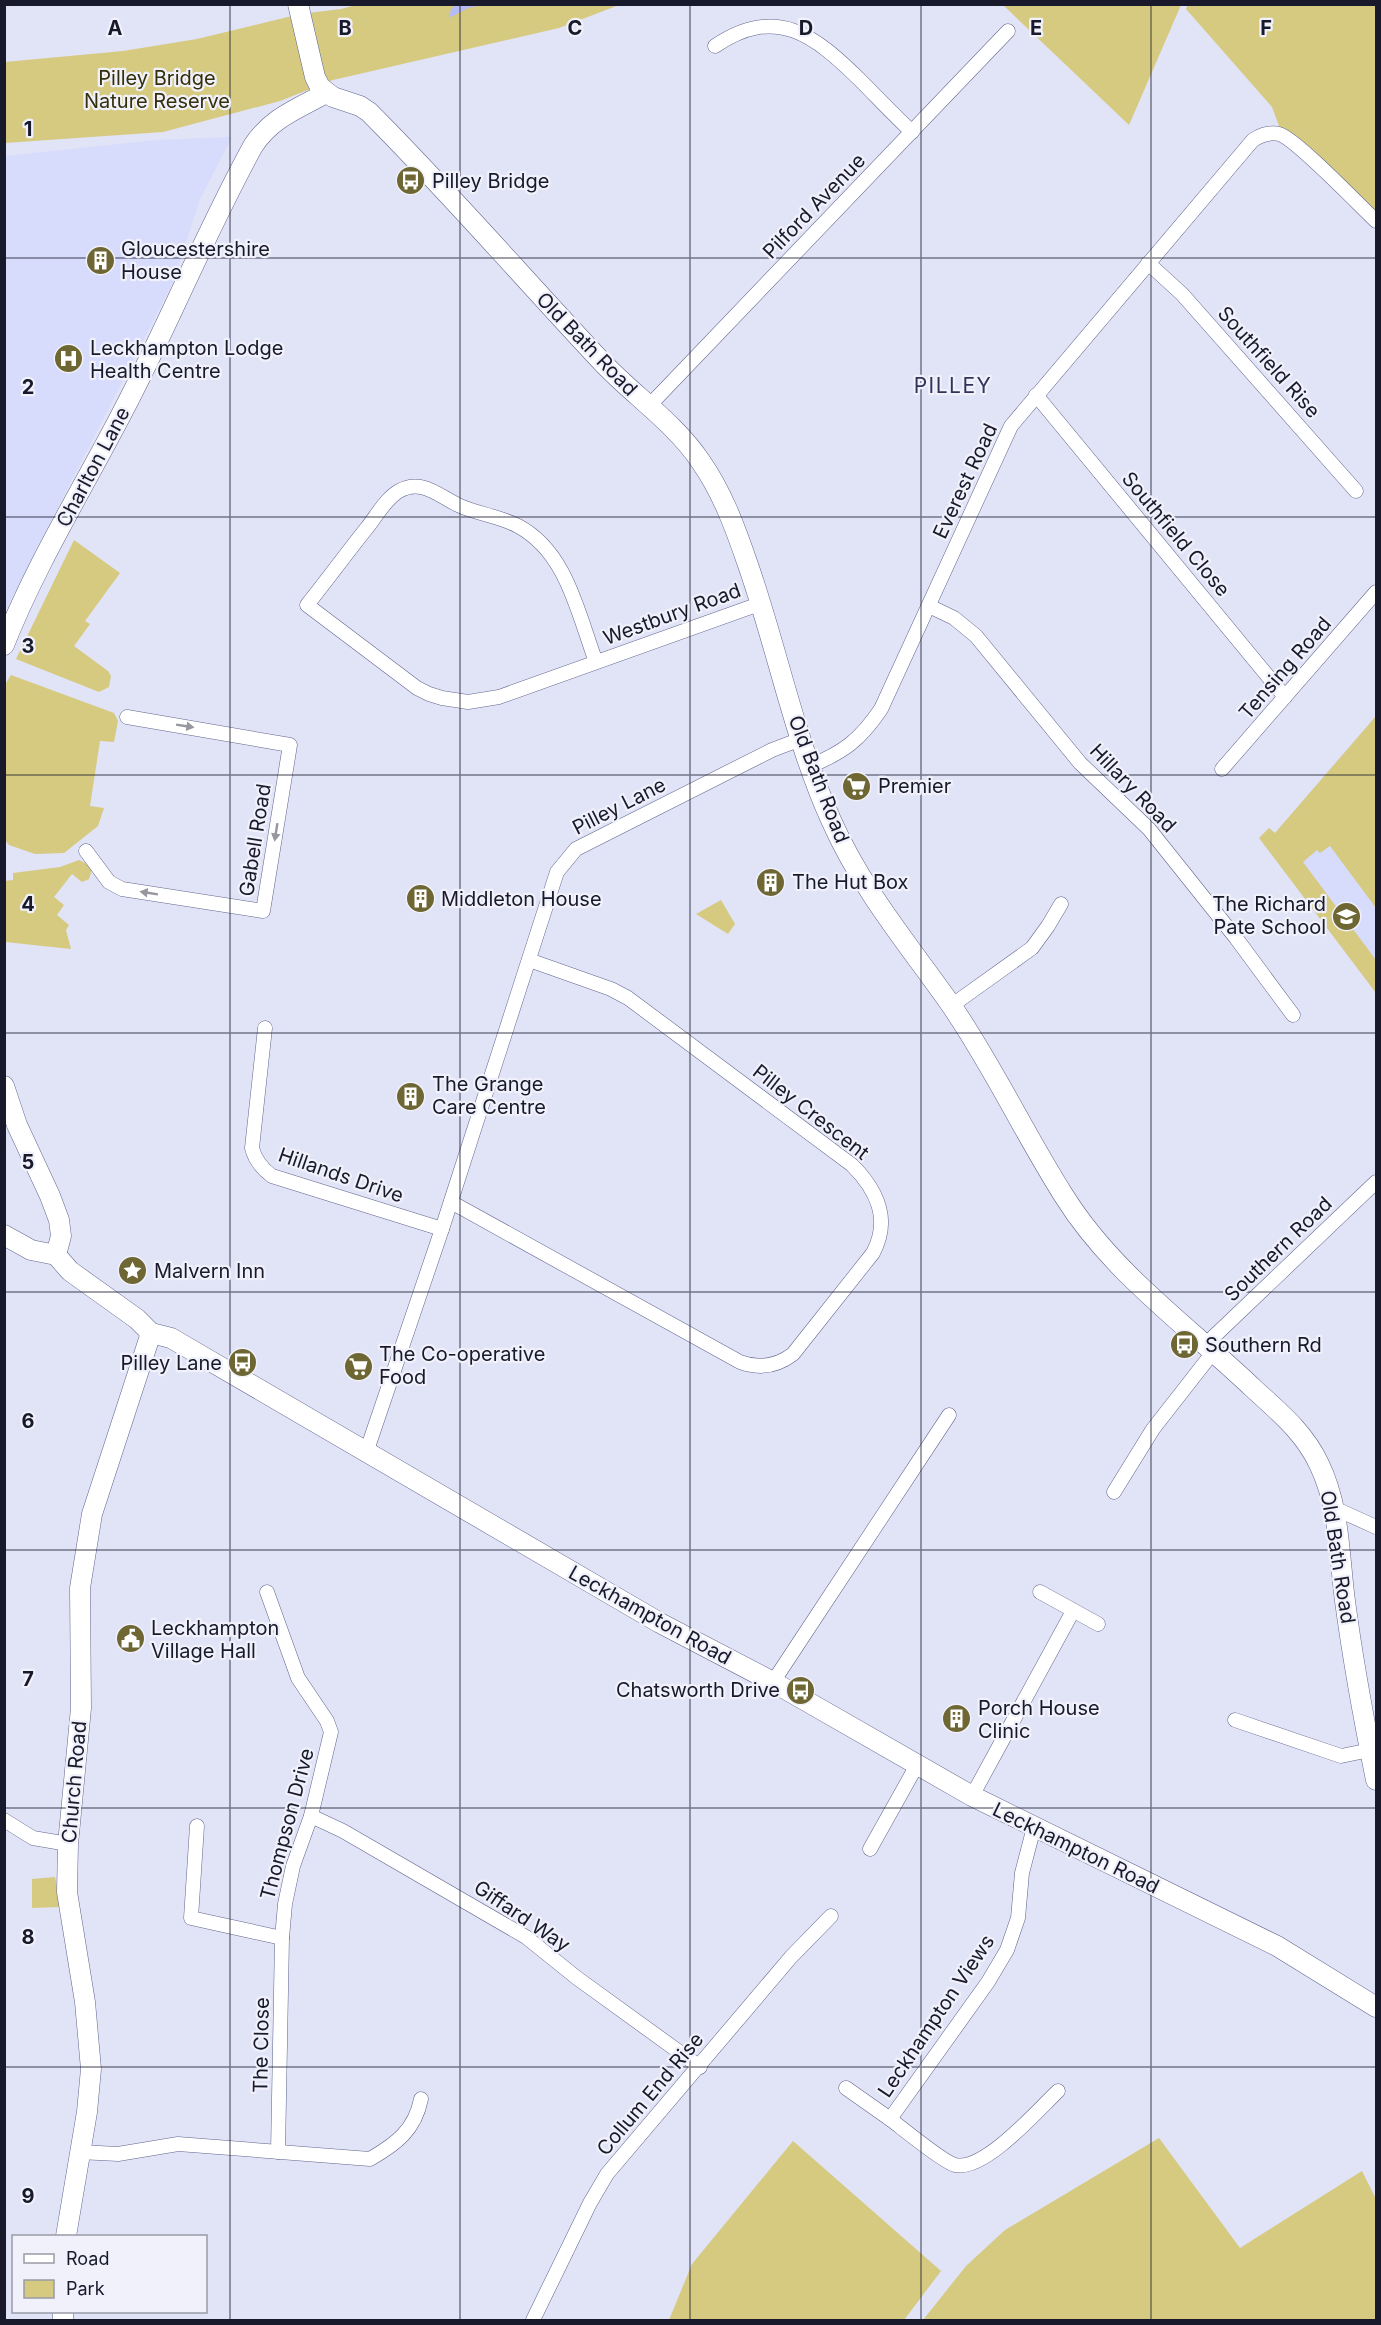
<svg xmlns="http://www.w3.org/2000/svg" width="1381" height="2325" font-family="Inter,sans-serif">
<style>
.built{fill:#d7dbfc}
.green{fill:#d6ca80}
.water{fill:#b5bbf7}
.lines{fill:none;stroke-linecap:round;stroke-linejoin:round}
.street-casing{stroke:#61658e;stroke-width:15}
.secondary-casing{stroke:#61658e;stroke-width:21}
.street{stroke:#fff;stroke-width:14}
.secondary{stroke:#fff;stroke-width:20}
.oneway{fill:#97989f}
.grid{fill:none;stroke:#18192a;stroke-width:1.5;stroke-opacity:0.55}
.labels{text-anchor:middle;stroke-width:4.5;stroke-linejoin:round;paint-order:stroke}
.park-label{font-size:20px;fill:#35300a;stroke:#f0f1fb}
.poi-label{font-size:20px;fill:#18192a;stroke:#f0f1fb;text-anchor:start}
.street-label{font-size:20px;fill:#18192a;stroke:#f0f1fb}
.neighbourhood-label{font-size:21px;letter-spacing:1.5px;fill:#323359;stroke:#f0f1fb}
.grid-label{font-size:20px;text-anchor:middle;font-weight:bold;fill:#18192a;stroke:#f0f1fb;stroke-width:4.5;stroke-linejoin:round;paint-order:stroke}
</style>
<rect width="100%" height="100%" fill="#e1e3f6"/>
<g class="built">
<path d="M232 137 200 199 173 282 5 611V156L157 140Z"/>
<path d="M1376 716V993L1259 838 1269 828 1275 833Z"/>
</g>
<g class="green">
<path d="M1188 4 1376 5V222L1282 134 1272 107 1186 9Z"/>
<path d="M356 5H619L559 28 333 80 280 101 163 132 5 143V62L123 51 197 39 300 14 341 9Z"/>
<path d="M1003 5H1181L1129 125Z"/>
<path d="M74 540 120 573 85 621 90 624 74 646 108 671 111 676 109 687 99 692 16 659Z"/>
<path d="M11 675 114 713 118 721 114 742 100 741 90 806 104 808 98 826 64 853 35 854 9 845 5 840 4 686Z"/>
<path d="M1376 716V908L1330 846 1320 853 1317 850 1303 862 1376 960V993L1259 838 1269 828 1275 833Z"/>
<path d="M79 860 93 867 89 879 82 882 72 874 54 897 64 905 57 915 69 925 66 930 71 949 5 942 4 881 13 880V873L60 867Z"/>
<path d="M721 900 735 924 728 934 696 914Z"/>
<path d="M55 1877 61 1907 32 1908V1879Z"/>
<path d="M1159 2138 1240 2248 1362 2171 1376 2199V2320H923L966 2266 1005 2230Z"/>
<path d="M793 2141 941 2271 904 2320H669L692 2264Z"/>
</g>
<path class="water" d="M457 4H483V5L468 8 449 18 451 9Z"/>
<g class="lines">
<defs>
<g id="street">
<path d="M715 46C777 4 815 36 860 80 877 97 894 115 912 132"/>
<path d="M1148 263 1182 294 1356 491"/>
<path d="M1036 395 1285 697"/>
<path d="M648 407 1008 31"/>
<path d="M929 606 954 618 976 636 1080 763 1149 829 1236 938 1293 1015"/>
<path d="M596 662C578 614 567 552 518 526 499 516 477 514 458 505 439 496 421 478 399 491 385 499 376 517 366 529 346 554 327 580 307 605L417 688 429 694 442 698 468 702 499 697 762 603"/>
<path d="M810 766C844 752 860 740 881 709L1011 426 1253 140C1261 135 1270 132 1279 134 1295 138 1360 206 1376 221"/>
<path d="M1222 769 1376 592"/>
<path d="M86 851 109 882 122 889 263 911 290 745 127 717"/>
<path d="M951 1006 1032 948 1048 926 1061 904"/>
<path d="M265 1028 252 1148C255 1160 261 1168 272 1176L442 1229"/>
<path d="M451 1202 740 1362C759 1369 776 1367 793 1354L873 1253C891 1219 877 1190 852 1165L628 998 611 989 529 960"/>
<path d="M1206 1344 1376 1182"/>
<path d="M367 1450 442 1229 557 872 576 849 772 750 801 739"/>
<path d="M1114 1492 1153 1429 1214 1351"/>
<path d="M1334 1508 1376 1527"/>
<path d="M267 1592 298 1678 327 1721 331 1732 311 1816 293 1866 285 1904 282 1938 278 2152"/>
<path d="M1040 1592 1098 1624"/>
<path d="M773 1682 949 1415"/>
<path d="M1235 1720 1341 1756 1370 1750"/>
<path d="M972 1796 1073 1611"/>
<path d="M311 1816 343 1831 526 1937 577 1978 700 2067"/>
<path d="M4 1820 33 1838 68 1844"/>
<path d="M197 1826 191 1918 282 1938"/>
<path d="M870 1849 917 1765"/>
<path d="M846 2088 890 2119 988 1982 1007 1950 1018 1918 1022 1873 1034 1827"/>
<path d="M890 2119C902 2128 943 2162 955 2165 984 2172 1038 2110 1058 2091"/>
<path d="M79 2152 118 2154 178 2144 370 2159C396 2144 415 2130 421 2099"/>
<path d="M533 2320 590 2203 607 2174 791 1957 831 1916"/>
</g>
<g id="secondary">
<path d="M298 4 315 77 320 87 333 97 360 106 369 112C449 192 524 279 602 362 634 396 675 423 701 462 722 492 735 527 747 562 777 647 794 738 831 820 862 890 908 944 951 1005 993 1066 1024 1133 1064 1196 1112 1273 1189 1327 1254 1389 1279 1412 1304 1432 1319 1464 1340 1507 1339 1555 1345 1601 1353 1661 1364 1721 1376 1780"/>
<path d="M4 645C36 564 82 490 122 413 168 326 205 233 253 146 271 118 297 109 326 93"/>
<path d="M4 1086 17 1125 50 1196 59 1220 61 1236 56 1255"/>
<path d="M4 1235 31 1250 56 1255 70 1271 137 1319 151 1333 171 1338 660 1623 773 1682 972 1796 1277 1946 1376 2007"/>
<path d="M66 2236 87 2112 91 2069 85 2002 67 1892 68 1844 81 1708 80 1588 92 1514 151 1333"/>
<path d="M63 2312V2320"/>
</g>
</defs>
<use href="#street" class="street-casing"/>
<use href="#secondary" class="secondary-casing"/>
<use href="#street" class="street"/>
<use href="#secondary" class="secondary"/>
</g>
<defs><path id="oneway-solid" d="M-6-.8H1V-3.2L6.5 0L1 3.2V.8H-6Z" transform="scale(1.5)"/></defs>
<g class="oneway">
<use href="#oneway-solid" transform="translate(185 726) rotate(9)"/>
<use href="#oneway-solid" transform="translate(276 832) rotate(99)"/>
<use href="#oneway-solid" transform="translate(149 893) rotate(-171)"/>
</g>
<path class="grid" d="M230 4V2320M460 4V2320M690 4V2320M921 4V2320M1151 4V2320M4 258H1376M4 517H1376M4 775H1376M4 1033H1376M4 1292H1376M4 1550H1376M4 1808H1376M4 2067H1376"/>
<defs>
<symbol id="bus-disc" viewBox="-11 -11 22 22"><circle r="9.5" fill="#6e6633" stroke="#f0f1fb"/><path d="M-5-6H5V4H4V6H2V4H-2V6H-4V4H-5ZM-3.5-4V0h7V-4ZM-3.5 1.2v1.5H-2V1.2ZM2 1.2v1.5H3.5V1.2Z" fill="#fff"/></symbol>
<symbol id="building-disc" viewBox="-11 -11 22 22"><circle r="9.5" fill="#6e6633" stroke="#f0f1fb"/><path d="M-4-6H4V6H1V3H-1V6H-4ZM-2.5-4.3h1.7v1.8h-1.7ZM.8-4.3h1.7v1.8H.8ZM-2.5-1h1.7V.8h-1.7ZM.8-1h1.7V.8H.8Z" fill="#fff"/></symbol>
<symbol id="hospital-disc" viewBox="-11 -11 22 22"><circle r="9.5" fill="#6e6633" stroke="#f0f1fb"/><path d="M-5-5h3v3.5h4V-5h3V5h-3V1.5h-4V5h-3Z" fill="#fff"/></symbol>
<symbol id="supermarket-disc" viewBox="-11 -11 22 22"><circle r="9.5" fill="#6e6633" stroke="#f0f1fb"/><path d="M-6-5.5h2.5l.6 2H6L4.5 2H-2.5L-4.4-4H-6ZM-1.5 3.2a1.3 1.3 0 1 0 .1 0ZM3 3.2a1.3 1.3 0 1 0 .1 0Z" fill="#fff"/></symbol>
<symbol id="school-disc" viewBox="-11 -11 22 22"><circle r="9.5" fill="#6e6633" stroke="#f0f1fb"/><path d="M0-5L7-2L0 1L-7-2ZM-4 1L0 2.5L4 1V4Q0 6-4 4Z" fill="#fff"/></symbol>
<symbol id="sight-disc" viewBox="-11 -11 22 22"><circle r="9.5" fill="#6e6633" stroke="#f0f1fb"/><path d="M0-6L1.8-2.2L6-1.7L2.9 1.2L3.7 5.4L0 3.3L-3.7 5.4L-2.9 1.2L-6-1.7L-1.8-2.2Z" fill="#fff"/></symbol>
<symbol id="civic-disc" viewBox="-11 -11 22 22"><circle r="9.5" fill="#6e6633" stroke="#f0f1fb"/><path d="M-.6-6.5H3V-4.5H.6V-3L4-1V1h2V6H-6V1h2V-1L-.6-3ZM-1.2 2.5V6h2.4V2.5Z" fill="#fff"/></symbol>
</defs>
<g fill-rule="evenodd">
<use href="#bus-disc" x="394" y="164" width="33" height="33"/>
<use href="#building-disc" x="84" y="244" width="33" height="33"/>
<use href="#hospital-disc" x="52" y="342" width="33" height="33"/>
<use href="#supermarket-disc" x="840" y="770" width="33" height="33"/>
<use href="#building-disc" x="754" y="866" width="33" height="33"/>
<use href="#building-disc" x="404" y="882" width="33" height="33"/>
<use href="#school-disc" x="1330" y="900" width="33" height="33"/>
<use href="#building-disc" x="394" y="1080" width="33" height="33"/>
<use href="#sight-disc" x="116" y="1254" width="33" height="33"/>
<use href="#bus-disc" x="1168" y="1328" width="33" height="33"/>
<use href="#bus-disc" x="226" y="1346" width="33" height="33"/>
<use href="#supermarket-disc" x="342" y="1350" width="33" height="33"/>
<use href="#civic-disc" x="114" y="1622" width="33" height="33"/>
<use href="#bus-disc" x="784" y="1674" width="33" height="33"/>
<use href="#building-disc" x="940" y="1702" width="33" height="33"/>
</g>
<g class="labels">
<g class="park-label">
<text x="157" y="85">Pilley Bridge<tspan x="157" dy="23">Nature Reserve</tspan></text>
</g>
<g class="poi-label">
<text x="432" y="188">Pilley Bridge</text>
<text x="121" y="256">Gloucestershire<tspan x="121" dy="23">House</tspan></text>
<text x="90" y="355">Leckhampton Lodge<tspan x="90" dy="23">Health Centre</tspan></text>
<text x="878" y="793">Premier</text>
<text x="792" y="889">The Hut Box</text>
<text x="441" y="906">Middleton House</text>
<text x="1326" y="911" text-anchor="end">The Richard<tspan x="1326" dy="23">Pate School</tspan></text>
<text x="432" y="1091">The Grange<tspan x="432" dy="23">Care Centre</tspan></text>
<text x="154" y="1278">Malvern Inn</text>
<text x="1205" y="1352">Southern Rd</text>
<text x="379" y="1361">The Co-operative<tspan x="379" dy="23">Food</tspan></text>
<text x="222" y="1370" text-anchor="end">Pilley Lane</text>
<text x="151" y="1635">Leckhampton<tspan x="151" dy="23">Village Hall</tspan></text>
<text x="780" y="1697" text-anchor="end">Chatsworth Drive</text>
<text x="978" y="1715">Porch House<tspan x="978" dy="23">Clinic</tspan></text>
</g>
<g class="street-label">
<text transform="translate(814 206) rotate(-46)" y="7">Pilford Avenue</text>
<text transform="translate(587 344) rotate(46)" y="7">Old Bath Road</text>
<text transform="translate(1269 362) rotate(48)" y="7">Southfield Rise</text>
<text transform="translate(93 467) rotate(-62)" y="7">Charlton Lane</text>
<text transform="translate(965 481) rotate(-65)" y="7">Everest Road</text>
<text transform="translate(1176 534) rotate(50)" y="7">Southfield Close</text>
<text transform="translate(672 614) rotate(-20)" y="7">Westbury Road</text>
<text transform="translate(1285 668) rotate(-49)" y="7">Tensing Road</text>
<text transform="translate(819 779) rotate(69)" y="7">Old Bath Road</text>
<text transform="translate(1133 788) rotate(46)" y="7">Hillary Road</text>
<text transform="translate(619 806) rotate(-27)" y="7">Pilley Lane</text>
<text transform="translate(255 840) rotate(-81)" y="7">Gabell Road</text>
<text transform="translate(811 1112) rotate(38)" y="7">Pilley Crescent</text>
<text transform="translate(341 1175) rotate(19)" y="7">Hillands Drive</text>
<text transform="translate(1278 1249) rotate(-44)" y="7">Southern Road</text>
<text transform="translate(1338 1557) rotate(81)" y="7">Old Bath Road</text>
<text transform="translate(650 1615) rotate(29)" y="7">Leckhampton Road</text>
<text transform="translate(74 1782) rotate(-85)" y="7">Church Road</text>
<text transform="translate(287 1824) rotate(-75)" y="7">Thompson Drive</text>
<text transform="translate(1076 1848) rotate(26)" y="7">Leckhampton Road</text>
<text transform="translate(522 1916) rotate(34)" y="7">Giffard Way</text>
<text transform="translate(936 2016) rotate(-56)" y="7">Leckhampton Views</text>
<text transform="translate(261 2045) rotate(-89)" y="7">The Close</text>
<text transform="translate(650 2094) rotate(-50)" y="7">Collum End Rise</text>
</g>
<g class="neighbourhood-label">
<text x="953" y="393">PILLEY</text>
</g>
</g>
<g class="grid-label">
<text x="115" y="35">A</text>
<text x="345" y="35">B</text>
<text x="575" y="35">C</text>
<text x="806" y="35">D</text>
<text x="1036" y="35">E</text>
<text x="1266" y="35">F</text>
<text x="28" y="136">1</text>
<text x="28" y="394">2</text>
<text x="28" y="653">3</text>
<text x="28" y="911">4</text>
<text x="28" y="1169">5</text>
<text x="28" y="1428">6</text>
<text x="28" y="1686">7</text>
<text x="28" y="1944">8</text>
<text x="28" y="2203">9</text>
</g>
<rect width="1381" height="2325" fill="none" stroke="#18192a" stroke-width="12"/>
<rect x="12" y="2235" width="195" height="78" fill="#f0f1fb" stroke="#9a9ba7" stroke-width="1.5"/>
<rect x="24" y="2254" width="30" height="9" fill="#ffffff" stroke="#9a9ba7" stroke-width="1.5"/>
<text x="66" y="2265" font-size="18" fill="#18192a">Road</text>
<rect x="24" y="2280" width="30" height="18" fill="#d6ca80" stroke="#9a9ba7" stroke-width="1.5"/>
<text x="66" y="2295" font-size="18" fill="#18192a">Park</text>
</svg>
